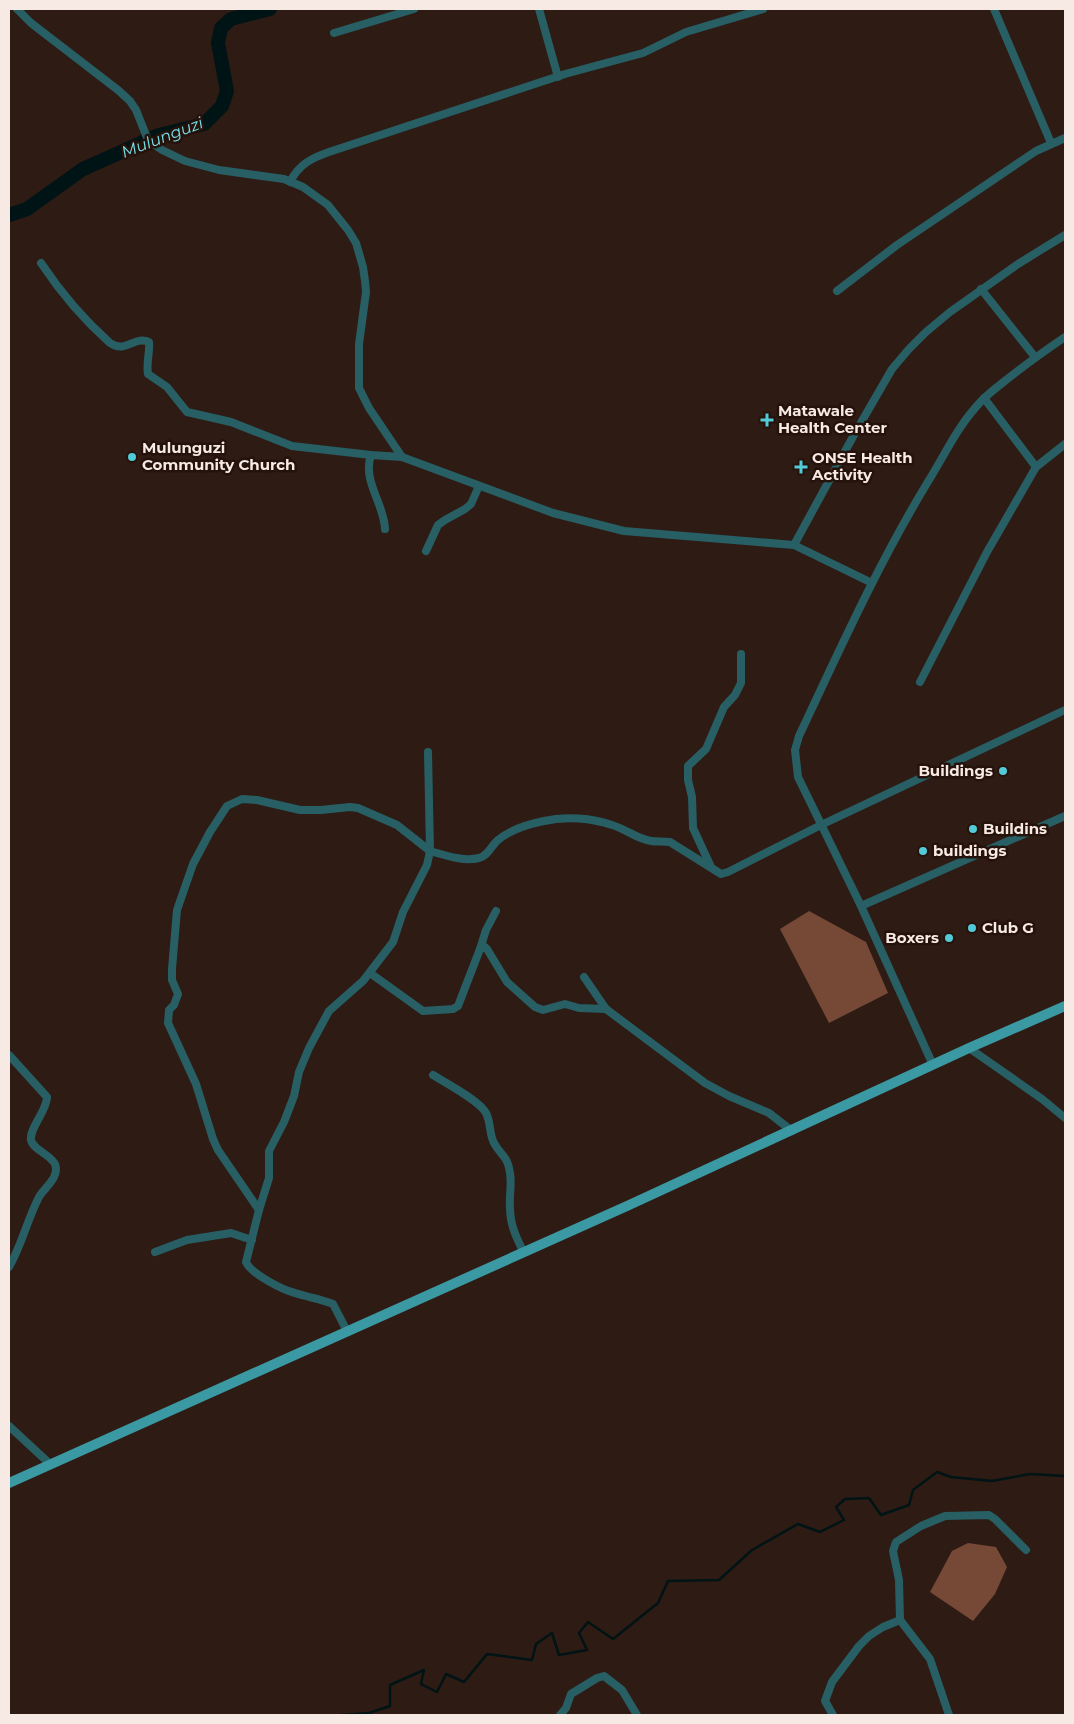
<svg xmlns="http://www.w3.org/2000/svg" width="1074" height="1724" font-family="Montserrat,sans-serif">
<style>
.forest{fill:#764836}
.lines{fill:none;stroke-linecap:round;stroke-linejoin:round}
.stream{stroke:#001315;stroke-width:2.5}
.river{stroke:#001315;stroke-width:14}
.minor{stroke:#275f64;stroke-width:8}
.major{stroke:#3a99a2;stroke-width:10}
.poi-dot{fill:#52cbd8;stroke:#24120b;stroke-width:2}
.labels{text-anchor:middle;stroke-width:5;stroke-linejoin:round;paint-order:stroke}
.poi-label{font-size:15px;font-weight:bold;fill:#f7e9e4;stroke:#24120b;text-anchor:start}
.water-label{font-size:16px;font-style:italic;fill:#78e3ee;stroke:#24120b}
</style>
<rect width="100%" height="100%" fill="#2e1b14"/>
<g class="forest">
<path d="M809 911 866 942 888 993 829 1023 780 929Z"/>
<path d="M968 1543 996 1547 1007 1567 995 1594 973 1621 930 1592 952 1551Z"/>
</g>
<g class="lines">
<path class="stream" d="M342 1715 369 1713 390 1706V1685L424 1670 421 1684 437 1692 446 1674 464 1682 487 1654 532 1660 536 1644 552 1633 559 1655 587 1650 579 1633 588 1622 613 1639 658 1603 668 1581 719 1580 752 1550 798 1524 820 1532 844 1520 836 1507 845 1499 869 1498 881 1515 909 1505 913 1490 937 1472 951 1477 992 1481 1030 1474 1065 1476"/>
<path class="river" d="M9 215 27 209 83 169 159 135 204 124 222 106 227 91 218 43 221 28 231 19 270 9"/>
<g class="minor">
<path d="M17 9 31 23 118 90 130 101 136 110 148 140 162 150 185 161 219 170 284 179 303 187 328 205 348 230 356 243 363 267 365 281 366 292 359 344V388L369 408 402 457"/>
<path d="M539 9 558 77"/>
<path d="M994 9 1051 143"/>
<path d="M334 33 414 9"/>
<path d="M290 182C299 164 312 158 329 152L565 74 643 53 686 32 763 9"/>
<path d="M41 263C61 293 83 319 110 343 126 354 135 335 149 342 150 353 146 363 148 374L167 387 187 412 231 422 292 446 371 455 402 457 553 513 624 531 794 545"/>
<path d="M981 289 1035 357"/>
<path d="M837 291 897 245 1036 151 1065 138"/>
<path d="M984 398 1036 467"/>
<path d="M371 455C362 481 384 503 385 529"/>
<path d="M426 551 438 525 445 520 465 509 471 504 479 486"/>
<path d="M872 583 794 545 855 433 892 369 909 349 926 332 950 312 1018 264 1065 235"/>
<path d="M920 682 987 552 1036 467 1065 444"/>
<path d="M428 752 430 851"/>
<path d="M711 867 693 828 692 797 688 780V766L706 749 724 707 735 695 741 683V654"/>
<path d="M861 906 1065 816"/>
<path d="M480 949 486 930 496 911"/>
<path d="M370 973 423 1011 453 1009 458 1006 480 949 485 947 487 949 507 982 535 1007 543 1010 565 1004 579 1008 606 1009"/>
<path d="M584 977 606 1009 705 1083 729 1096 769 1113 792 1131"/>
<path d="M969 1048 1042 1099 1065 1118"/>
<path d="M9 1055 47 1097C47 1111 29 1128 31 1140 33 1150 50 1154 55 1164 60 1177 45 1187 39 1197 27 1220 22 1245 9 1267"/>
<path d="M933 1065 861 906 798 777 795 750 799 736C840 649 879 562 929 480 944 456 957 428 976 407 983 398 992 391 1001 384 1022 367 1043 352 1065 337"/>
<path d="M433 1075C446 1083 480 1101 486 1113 491 1122 489 1134 494 1143 501 1156 508 1156 510 1173 512 1184 509 1196 510 1208 510 1224 516 1237 523 1251"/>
<path d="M259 1210 218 1150 213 1139 196 1084 168 1023 169 1010 174 1005 178 994 172 980V969L177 910 193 864 210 832 227 806 242 799 257 800 300 810H321L350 807 358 808 397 825 430 851"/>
<path d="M155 1252 187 1240 231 1233 252 1240"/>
<path d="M347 1331 333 1304C321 1299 307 1297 295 1293 283 1290 251 1274 246 1262L259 1210 269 1178V1151L284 1122 294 1096 299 1072 309 1048 329 1011 363 981 393 942 403 912 427 865 430 851C445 855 463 862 479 858 488 856 491 846 498 840 510 830 529 824 544 821 565 816 592 818 612 825 626 829 637 839 651 841 657 842 663 841 670 842L721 874 728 872 821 825 1065 710"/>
<path d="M9 1426 50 1464"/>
<path d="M560 1715 566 1708 571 1694 597 1678 604 1676 622 1690 637 1715"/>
<path d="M833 1715 825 1701 832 1682 859 1646 869 1636 883 1627 900 1620"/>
<path d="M949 1715 930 1659 900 1620 899 1580 893 1551 896 1542 921 1526 945 1516 989 1515 995 1519 1026 1550"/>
</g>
<path class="major" d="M9 1483 627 1206 969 1048 1065 1006"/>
</g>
<g class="poi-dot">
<path d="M764.5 412.5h5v5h5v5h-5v5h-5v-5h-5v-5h5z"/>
<circle cx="132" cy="457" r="5"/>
<path d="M798.5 459.5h5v5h5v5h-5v5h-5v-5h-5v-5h5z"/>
<circle cx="1003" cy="771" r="5"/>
<circle cx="973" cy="829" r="5"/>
<circle cx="923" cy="851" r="5"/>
<circle cx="972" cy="928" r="5"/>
<circle cx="949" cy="938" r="5"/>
</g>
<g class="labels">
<g class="poi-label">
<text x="778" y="416">Matawale<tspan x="778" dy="17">Health Center</tspan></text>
<text x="142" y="453">Mulunguzi<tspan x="142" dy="17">Community Church</tspan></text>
<text x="812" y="463">ONSE Health<tspan x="812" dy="17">Activity</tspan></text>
<text x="993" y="776" text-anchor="end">Buildings</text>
<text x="983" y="834">Buildins</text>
<text x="933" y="856">buildings</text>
<text x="982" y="933">Club G</text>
<text x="939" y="943" text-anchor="end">Boxers</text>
</g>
<g class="water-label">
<text transform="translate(162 137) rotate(-21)" y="6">Mulunguzi</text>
</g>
</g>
<rect width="1074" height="1724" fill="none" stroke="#f7e9e4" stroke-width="20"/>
</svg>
